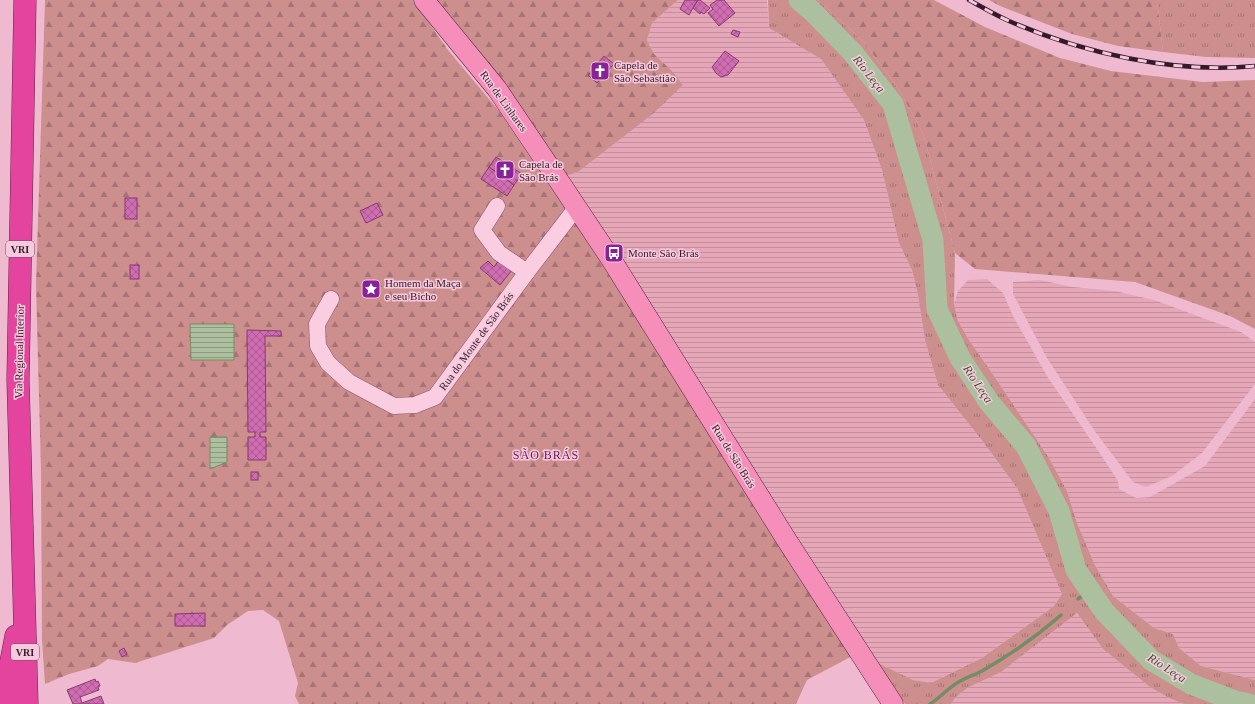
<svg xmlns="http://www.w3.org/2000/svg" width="1255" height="704" font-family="Georgia,serif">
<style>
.farmland{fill:url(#farmland-rules)}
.grass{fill:url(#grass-tufts)}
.forest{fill:url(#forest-firs)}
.water{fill:url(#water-rules);stroke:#748d66}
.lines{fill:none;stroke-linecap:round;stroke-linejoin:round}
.stream{stroke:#748d66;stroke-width:3.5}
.river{stroke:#acbf9e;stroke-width:21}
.building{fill:url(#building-cross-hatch);stroke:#863971}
.minor-casing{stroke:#865471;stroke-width:17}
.major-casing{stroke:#532944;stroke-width:21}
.highway-casing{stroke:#532944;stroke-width:23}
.minor{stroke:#facde0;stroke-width:16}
.major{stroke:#f68eba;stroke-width:20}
.highway{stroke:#e5449e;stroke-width:22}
.rail-casing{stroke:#341a2a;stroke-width:4.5}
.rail{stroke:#f7c9dc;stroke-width:3;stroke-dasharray:9;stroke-linecap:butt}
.labels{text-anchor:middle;stroke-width:3;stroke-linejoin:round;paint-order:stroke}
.shield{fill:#f7c9dc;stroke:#6e4e5f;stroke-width:1}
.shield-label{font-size:10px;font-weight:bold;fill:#341a2a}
.poi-label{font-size:11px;fill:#341a2a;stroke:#f7c9dc;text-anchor:start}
.street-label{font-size:11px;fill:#341a2a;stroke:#f7c9dc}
.water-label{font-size:12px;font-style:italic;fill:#305528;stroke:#f7c9dc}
.neighbourhood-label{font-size:12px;letter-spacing:1px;fill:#63175c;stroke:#f7c9dc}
</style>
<defs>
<pattern id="farmland-rules" width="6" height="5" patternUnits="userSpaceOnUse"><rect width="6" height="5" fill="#e5a7b8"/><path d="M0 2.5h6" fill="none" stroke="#c58f9e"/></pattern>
<pattern id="grass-tufts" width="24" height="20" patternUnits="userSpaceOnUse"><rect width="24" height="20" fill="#cd8e8e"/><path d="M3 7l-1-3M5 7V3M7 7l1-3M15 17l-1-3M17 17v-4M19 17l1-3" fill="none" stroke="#a77374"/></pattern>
<pattern id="forest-firs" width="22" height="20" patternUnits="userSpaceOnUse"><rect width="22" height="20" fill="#cd8e8e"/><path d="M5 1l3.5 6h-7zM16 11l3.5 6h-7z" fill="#a77374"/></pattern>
<pattern id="water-rules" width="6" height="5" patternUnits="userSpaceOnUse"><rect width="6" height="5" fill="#acbf9e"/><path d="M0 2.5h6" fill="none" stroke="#8d9a81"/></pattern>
<pattern id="building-cross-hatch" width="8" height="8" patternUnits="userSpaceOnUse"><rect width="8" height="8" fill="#d06db2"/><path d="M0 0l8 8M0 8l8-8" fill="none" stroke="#aa5991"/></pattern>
</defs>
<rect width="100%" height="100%" fill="#efbad0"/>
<g class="farmland">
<path d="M678 0H767L769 28 821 59 864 120 882 170 899 243 912 270 918 295 925 340 938 385 981 439 1017 488 1062 594 1054 606 982 658 931 683 913 680 878 663 857 637 561 173 569 175 578 172 654 113 683 85 671 70 654 54 647 40 652 23Z"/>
<path d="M987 279 1003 293 1013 316 1047 376 1101 455 1118 481 1119 489 1136 498 1150 497 1205 466 1255 399V680L1201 666 1179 648 1173 634 1154 628 1113 596 1095 565 1077 523 1067 491 1049 458 994 376 969 340 958 321 954 304 958 291 968 280Z"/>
<path d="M1040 280 1073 287 1115 291 1154 300 1241 332 1255 342V384L1202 453 1172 476 1146 487 1133 482 1094 430 1047 358 1013 294V282Z"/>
<path d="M1077 613 1103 649 1150 687 1169 698 1184 704H951L955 698 967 688 1001 672Z"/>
</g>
<g class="grass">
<path d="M768 0H818L865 43 899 90 923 133 955 253 954 304 958 321 969 340 994 376 1049 458 1067 491 1077 523 1095 565 1113 596 1154 628 1173 634 1179 648 1201 666 1255 680V704H1184L1169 698 1150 687 1103 649 1077 613 1001 672 967 688 955 698 951 704H905L878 663 913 680 931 683 982 658 1054 606 1062 594 1017 488 981 439 938 385 925 340 918 295 912 270 899 243 882 170 864 120 821 59 769 28Z"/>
<path d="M1157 0H1255V58L1206 57 1163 52Z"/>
</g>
<g class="forest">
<path d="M45 0H413L448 50 499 111 583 235 856 654 807 680 796 704H299L295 696 298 683 279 621 263 610 248 611 227 625 214 638 135 663 108 659 98 666 69 674 45 684 42 640 41 471 36 285Z"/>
<path d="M436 0H678L652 23 647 40 654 54 671 70 683 85 654 113 578 172 569 175 561 173Z"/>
<path d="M818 0H934L985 27 1060 58 1111 71 1203 82 1255 80V329L1230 316 1135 282 975 269 955 253 923 133 899 90 865 43Z"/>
<path d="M989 0H1157L1163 52 1118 46 1072 34 1000 6Z"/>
</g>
<g class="water">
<path d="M190 324H234V360H191Z"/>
<path d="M210 437H227V462L210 469Z"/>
</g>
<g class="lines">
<g class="stream">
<path d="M1078 599 1090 590"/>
<path d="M930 704C940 698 947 689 957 683 965 678 974 675 982 671 1010 655 1037 636 1061 615"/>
</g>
<path class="river" d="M799 0 812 11 853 53 893 104 933 240 937 309 960 358 989 402 1026 446 1059 511 1076 570 1104 611 1151 660 1191 684 1235 701 1249 704"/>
</g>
<g class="building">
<path d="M685 0H695L697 1 689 15 680 9Z"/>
<path d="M698 0H700L710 8 704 14 701 12 700 14 693 8Z"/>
<path d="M717 0H724L735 13 719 26 708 13 713 9 710 5Z"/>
<path d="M733 30 740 32 738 37 731 34Z"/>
<path d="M725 51 739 61 728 75 721 77 716 73 712 67Z"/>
<path d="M604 56 614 64 597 83 588 75Z"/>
<path d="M496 157 522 174 514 185 489 167Z"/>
<path d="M489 167 514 185 507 196 481 179Z"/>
<rect x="125" y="198" width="12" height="21"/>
<path d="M377 203 383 215 366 223 360 211Z"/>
<path d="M499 260 512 270 500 285 480 268 488 261 494 267Z"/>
<rect x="130" y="265" width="9" height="14"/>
<path d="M247 330 281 331V336H265L266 432H260V437H266V460H248V437H255V432H248Z"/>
<rect x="251" y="472" width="7" height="8"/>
<path d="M205 613V626H175V614Z"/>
<path d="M124 648 127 654 122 657 119 651Z"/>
<path d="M95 679 96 682 98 681 100 686 98 687 99 690 80 697 82 703 101 696 104 704H73L67 690Z"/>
</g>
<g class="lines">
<defs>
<g id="minor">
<path d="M497 206 482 230 499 253 527 272"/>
<path d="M331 299 317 324 318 346 328 363 349 382 394 406 415 405 435 397 527 272 576 208"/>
</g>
<path id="major" d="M424 0 497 89 557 178 611 259 786 539 893 704"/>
<g id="highway">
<path d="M25 0 18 380 27 704"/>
<path d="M9 704 10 667 16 636"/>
</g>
</defs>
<use href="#minor" class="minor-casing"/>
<use href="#major" class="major-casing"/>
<use href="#highway" class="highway-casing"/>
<use href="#minor" class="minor"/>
<use href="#major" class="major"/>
<use href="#highway" class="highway"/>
<defs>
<path id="rail" d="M969 0C982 7 995 15 1009 21 1082 53 1175 74 1255 66"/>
</defs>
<use href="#rail" class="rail-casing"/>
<use href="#rail" class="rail"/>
</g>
<defs>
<symbol id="church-square" viewBox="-11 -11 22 22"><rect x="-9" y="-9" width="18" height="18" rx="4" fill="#892198" stroke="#f7c9dc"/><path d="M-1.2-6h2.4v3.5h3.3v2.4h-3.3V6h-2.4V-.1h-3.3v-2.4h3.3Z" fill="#fff"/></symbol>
<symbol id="bus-square" viewBox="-11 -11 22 22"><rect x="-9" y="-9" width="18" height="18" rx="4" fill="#892198" stroke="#f7c9dc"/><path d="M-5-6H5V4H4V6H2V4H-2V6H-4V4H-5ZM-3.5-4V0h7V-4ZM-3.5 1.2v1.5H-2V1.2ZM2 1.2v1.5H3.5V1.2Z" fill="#fff"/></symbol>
<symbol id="sight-square" viewBox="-11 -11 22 22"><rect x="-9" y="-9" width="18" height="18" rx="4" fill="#892198" stroke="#f7c9dc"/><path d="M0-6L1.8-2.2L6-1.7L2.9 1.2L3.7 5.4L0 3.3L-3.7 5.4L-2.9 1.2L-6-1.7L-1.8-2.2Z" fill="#fff"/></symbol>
</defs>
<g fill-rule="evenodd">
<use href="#church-square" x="589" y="60" width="22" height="22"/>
<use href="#church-square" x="494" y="159" width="22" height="22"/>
<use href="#bus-square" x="603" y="242" width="22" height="22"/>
<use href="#sight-square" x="360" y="278" width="22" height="22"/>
</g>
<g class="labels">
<g class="shield">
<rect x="6" y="241" width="28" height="16" rx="3"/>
<rect x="11" y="644" width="28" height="16" rx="3"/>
</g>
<g class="shield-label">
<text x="20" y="253">VRI</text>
<text x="25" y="656">VRI</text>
</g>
<g class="poi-label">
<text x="614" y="69">Capela de<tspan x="614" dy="13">São Sebastião</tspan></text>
<text x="519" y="168">Capela de<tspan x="519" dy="13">São Brás</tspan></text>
<text x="628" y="257">Monte São Brás</text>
<text x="385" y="287">Homem da Maça<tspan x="385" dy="13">e seu Bicho</tspan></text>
</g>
<g class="street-label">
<text transform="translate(504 101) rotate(54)" y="4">Rua de Linhares</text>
<text transform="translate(476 341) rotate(-54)" y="4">Rua do Monte de São Brás</text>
<text transform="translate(19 352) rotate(-89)" y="4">Via Regional Interior</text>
<text transform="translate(734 456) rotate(58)" y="4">Rua de São Brás</text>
</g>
<g class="water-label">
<text transform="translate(869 74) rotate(52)" y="4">Rio Leça</text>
<text transform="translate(978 384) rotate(56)" y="4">Rio Leça</text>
<text transform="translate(1167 668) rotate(33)" y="4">Rio Leça</text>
</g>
<g class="neighbourhood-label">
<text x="546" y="459">SÃO BRÁS</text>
</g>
</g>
</svg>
